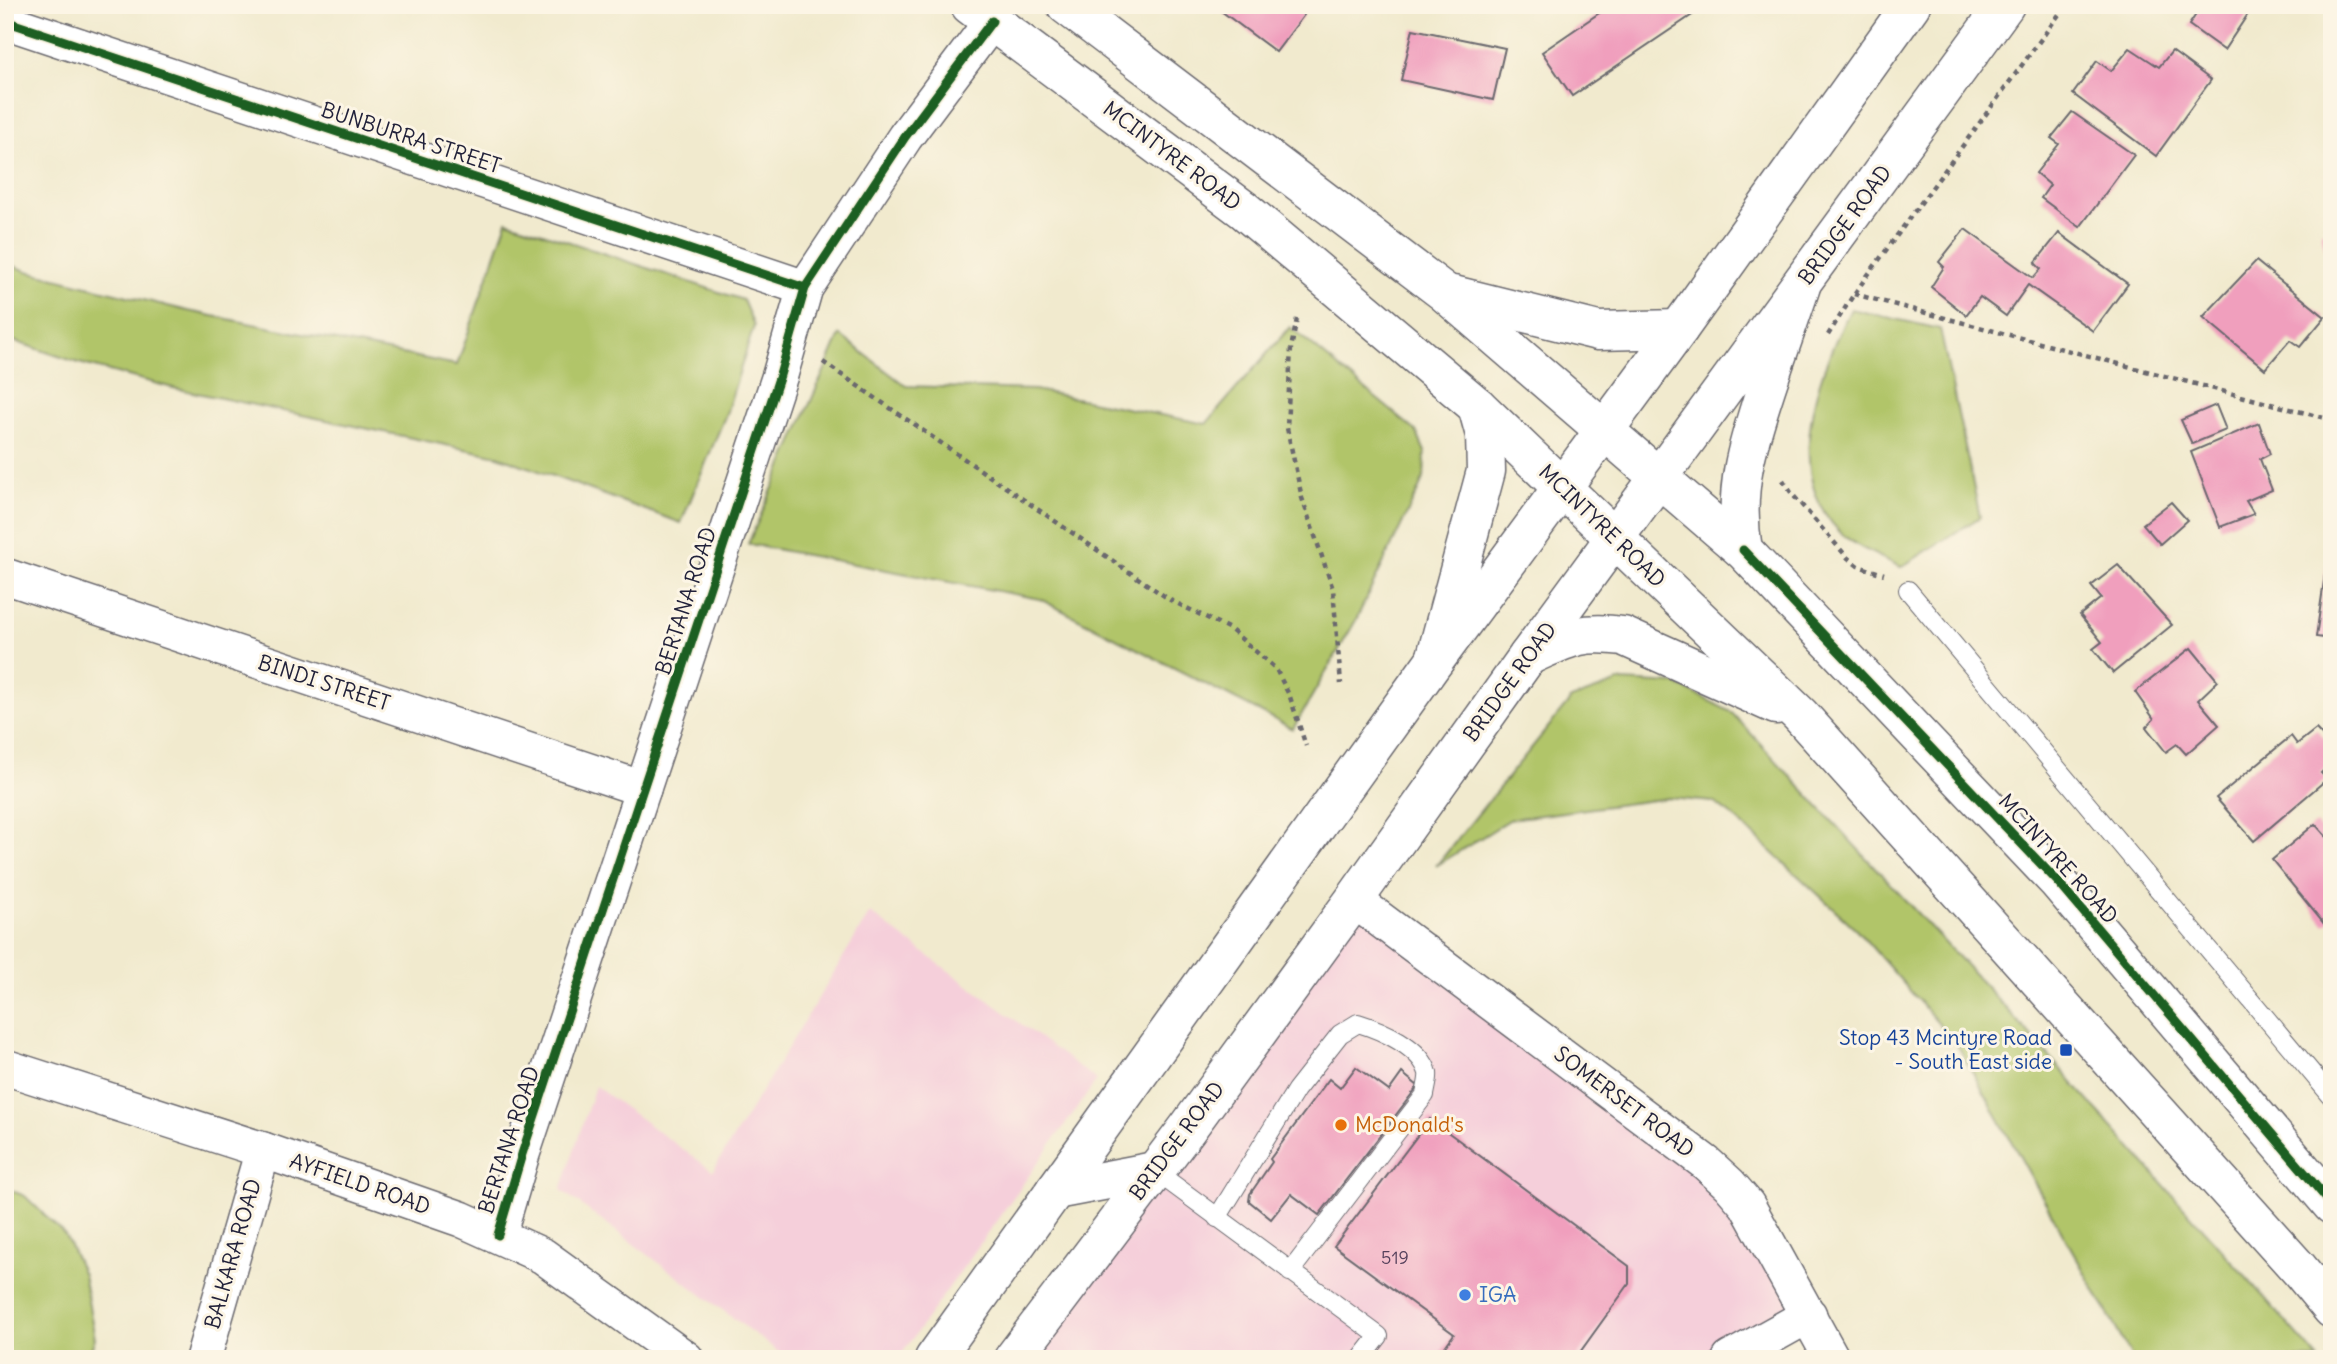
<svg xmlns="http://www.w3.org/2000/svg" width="2337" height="1364" font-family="Delius,sans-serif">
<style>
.built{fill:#f5cfda}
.green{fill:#b1c569;stroke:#6a7452;stroke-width:2}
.building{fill:#f09fbd}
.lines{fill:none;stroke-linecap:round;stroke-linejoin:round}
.lane-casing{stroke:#6a686e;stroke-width:20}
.street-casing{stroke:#6a686e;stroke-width:38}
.secondary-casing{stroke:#6a686e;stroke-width:41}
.primary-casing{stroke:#6a686e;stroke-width:41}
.path{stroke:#6a686e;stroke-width:4.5;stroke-dasharray:5 5;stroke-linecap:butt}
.lane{stroke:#fff;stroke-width:18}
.street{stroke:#fff;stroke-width:35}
.secondary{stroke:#fff;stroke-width:38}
.primary{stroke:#fff;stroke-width:38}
.cycleway-casing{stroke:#fcf5e5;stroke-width:13}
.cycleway{stroke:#1b5e20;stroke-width:9}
.transit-dot{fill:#1a4fb4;stroke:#fcf5e5;stroke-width:2.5}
.food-dot{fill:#e8710a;stroke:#fcf5e5;stroke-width:2.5}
.shop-dot{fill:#3f7fe0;stroke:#fcf5e5;stroke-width:2.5}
.labels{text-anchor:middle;stroke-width:6;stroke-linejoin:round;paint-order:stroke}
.number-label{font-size:18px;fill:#56415c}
.street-label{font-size:21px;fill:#22223b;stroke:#fcf5e5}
.transit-label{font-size:21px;fill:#164399;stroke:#fcf5e5;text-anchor:end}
.food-label{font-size:21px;fill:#c56008;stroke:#fcf5e5;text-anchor:start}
.shop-label{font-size:21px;fill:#366cbe;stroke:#fcf5e5;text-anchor:start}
</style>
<rect width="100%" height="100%" fill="#fcf5e5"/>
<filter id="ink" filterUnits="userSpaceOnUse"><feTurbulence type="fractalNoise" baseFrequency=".0143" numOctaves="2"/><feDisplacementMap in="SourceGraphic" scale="14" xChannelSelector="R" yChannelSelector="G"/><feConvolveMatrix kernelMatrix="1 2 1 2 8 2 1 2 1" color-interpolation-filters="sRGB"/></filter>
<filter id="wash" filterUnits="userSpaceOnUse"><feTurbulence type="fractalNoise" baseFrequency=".00686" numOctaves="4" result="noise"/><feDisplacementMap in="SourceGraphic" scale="28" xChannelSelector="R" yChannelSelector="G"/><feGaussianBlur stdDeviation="1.57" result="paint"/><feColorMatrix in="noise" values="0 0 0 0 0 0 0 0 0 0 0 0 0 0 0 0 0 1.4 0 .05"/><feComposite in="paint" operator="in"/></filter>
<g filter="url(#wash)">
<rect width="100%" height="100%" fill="#f1eace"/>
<g class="built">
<path d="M1354 900 1706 1163 1809 1315 1730 1359H1013Z"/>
<path d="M870 913 1097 1080 898 1359H811L780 1353 561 1190 595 1086 713 1171Z"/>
</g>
<g class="green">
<path d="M507 221 743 300 754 326 726 414 681 523 498 456 173 388 79 363 5 338V263L27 271 188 311 457 365Z"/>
<path d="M1851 309 1940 329 1980 517 1901 567C1881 557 1857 548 1841 533 1780 475 1818 371 1851 309Z"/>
<path d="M1290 327 1416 431 1425 452 1424 478 1356 620 1293 729 1040 599 748 544 840 335 906 386 1035 390 1206 424Z"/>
<path d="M1621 681 1676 684 1731 712 2022 1026 2319 1359H2133L1958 1046 1857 930 1734 817 1713 802 1669 798 1511 819 1436 866 1571 699Z"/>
<path d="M5 1188 25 1196 65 1235 83 1274 95 1338 88 1359H5Z"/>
</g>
<g id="blocks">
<g class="building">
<path d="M1213 5H1291L1304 15 1276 52Z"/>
<path d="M1611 5H1707L1572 96 1542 52Z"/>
<path d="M2199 5H2254L2224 50 2189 25 2201 7Z"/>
<path d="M1413 29 1505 48 1493 100 1401 80Z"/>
<path d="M2130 48 2159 67 2172 51 2211 80 2156 156 2073 94 2097 61 2111 71Z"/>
<path d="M2072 112 2134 155 2080 227 2041 198 2050 185 2036 173 2059 144 2051 138Z"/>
<path d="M1965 229 2033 278 2041 269 2035 263 2059 233 2128 284 2093 331 2028 285 2006 316 1980 297 1966 315 1931 287 1944 267 1939 262Z"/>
<path d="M2332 229V277H2331L2321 232Z"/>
<path d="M2256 261 2325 317 2300 347 2290 340 2265 369 2203 317Z"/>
<path d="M2216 405 2226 430 2192 444 2181 420Z"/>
<path d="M2259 423 2270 454 2260 459 2272 490 2246 501 2254 514 2220 527 2191 452Z"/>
<path d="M2171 502 2187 520 2160 544 2143 524Z"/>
<path d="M2329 546H2332V639L2316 637Z"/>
<path d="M2118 565 2172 625 2113 673 2093 649 2102 642 2080 615 2101 598 2091 586Z"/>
<path d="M2191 648 2218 681 2198 700 2219 725 2186 754 2177 744 2166 752 2146 727 2154 719 2135 692Z"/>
<path d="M2316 729 2332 746V762L2321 773 2327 779 2254 841 2216 798 2291 736 2297 744Z"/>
<path d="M2315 824 2332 843V919L2325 925 2272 860Z"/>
<path d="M1356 1067 1389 1091 1402 1073 1418 1086 1319 1215 1291 1194 1271 1219 1249 1201 1250 1194 1272 1162 1270 1159 1329 1079 1340 1088Z"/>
<path d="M1430 1119 1629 1266V1284L1575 1359H1436L1454 1334 1334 1246Z"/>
</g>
</g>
</g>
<g filter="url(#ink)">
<use href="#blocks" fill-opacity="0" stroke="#6a686e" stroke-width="2"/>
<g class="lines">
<defs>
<g id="lane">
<path d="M1908 590 2332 1097"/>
<path d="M1155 1171 1379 1336 1361 1359"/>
<path d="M1217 1218 1296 1090 1340 1034 1358 1023C1381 1030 1421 1047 1428 1073 1429 1079 1426 1088 1425 1095L1290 1272"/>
</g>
<g id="street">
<path d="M5 21 805 288"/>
<path d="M5 576 643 789"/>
<path d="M1354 900 1706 1163 1729 1184 1747 1205 1832 1359"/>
<path d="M5 1067 263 1150 461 1219 543 1256 686 1359"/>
<path d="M498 1235 522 1154 780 375 805 288 905 137 992 21"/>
<path d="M203 1359 263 1150"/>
<path d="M1730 1359 1809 1315"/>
</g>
<g id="secondary">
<path d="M1055 1190 1155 1171"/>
<path d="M934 1359 1435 660 1679 329 1911 5"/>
<path d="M1013 1359 1187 1129 1354 900 1528 656 2005 5"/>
</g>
<g id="primary">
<path d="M970 5 1244 210 1477 406 1529 456 1800 715 2299 1269 2332 1309"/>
<path d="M1066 5 1444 292 1743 550 2058 882 2332 1205"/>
<path d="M1453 295 1598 331 1679 329"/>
<path d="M1743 550C1732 488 1749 440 1768 382 1779 350 1790 318 1801 286"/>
<path d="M1528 656C1567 639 1578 630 1623 636L1776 705"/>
<path d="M1435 660 1486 471 1485 435 1477 406"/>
</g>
</defs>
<use href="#lane" class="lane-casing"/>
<use href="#street" class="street-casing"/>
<use href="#secondary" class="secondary-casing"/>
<use href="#primary" class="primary-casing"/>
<g class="path">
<path d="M1854 294 2332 420"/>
<path d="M1297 319 1291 348 1287 428 1302 498 1333 589 1341 684"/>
<path d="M1828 335 1854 294 2066 5"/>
<path d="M823 362 1170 600 1230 629 1276 669 1290 697 1306 746"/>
<path d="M1783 480 1792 494 1848 558 1858 566 1884 574"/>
</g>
<use href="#lane" class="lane"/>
<use href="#street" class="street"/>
<use href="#secondary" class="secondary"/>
<use href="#primary" class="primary"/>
<defs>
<g id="cycleway">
<path d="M5 21 805 288"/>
<path d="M1743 550 2058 882 2332 1205"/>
<path d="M498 1235 522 1154 780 375 805 288 905 137 992 21"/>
</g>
</defs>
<use href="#cycleway" class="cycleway-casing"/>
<use href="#cycleway" class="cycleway"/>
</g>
</g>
<rect class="transit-dot" x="2059" y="1043" width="14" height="14" rx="3.5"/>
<circle class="food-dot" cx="1341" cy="1125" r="7"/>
<circle class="shop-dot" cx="1465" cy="1295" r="7"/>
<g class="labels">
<g class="number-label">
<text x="1395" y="1264">519</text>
</g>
<g class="street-label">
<text transform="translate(411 138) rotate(18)" y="7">BUNBURRA STREET</text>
<text transform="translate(1172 156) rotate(37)" y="7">MCINTYRE ROAD</text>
<text transform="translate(1845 225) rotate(-54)" y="7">BRIDGE ROAD</text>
<text transform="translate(1602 526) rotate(44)" y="7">MCINTYRE ROAD</text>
<text transform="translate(686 601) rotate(-72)" y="7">BERTANA ROAD</text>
<text transform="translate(1510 682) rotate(-54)" y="7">BRIDGE ROAD</text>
<text transform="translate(324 683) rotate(18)" y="7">BINDI STREET</text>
<text transform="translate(2058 859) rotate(48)" y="7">MCINTYRE ROAD</text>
<text transform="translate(1624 1102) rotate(37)" y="7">SOMERSET ROAD</text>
<text transform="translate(509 1140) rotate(-72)" y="7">BERTANA ROAD</text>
<text transform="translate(1177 1141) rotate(-53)" y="7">BRIDGE ROAD</text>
<text transform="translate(360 1184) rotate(19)" y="7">AYFIELD ROAD</text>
<text transform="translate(233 1254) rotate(-74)" y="7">BALKARA ROAD</text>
</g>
<g class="transit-label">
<text x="2052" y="1045">Stop 43 Mcintyre Road<tspan x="2052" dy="24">- South East side</tspan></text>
</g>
<g class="food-label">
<text x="1355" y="1132">McDonald's</text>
</g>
<g class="shop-label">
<text x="1479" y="1302">IGA</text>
</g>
</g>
<rect width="2337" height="1364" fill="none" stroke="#fcf5e5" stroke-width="28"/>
</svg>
